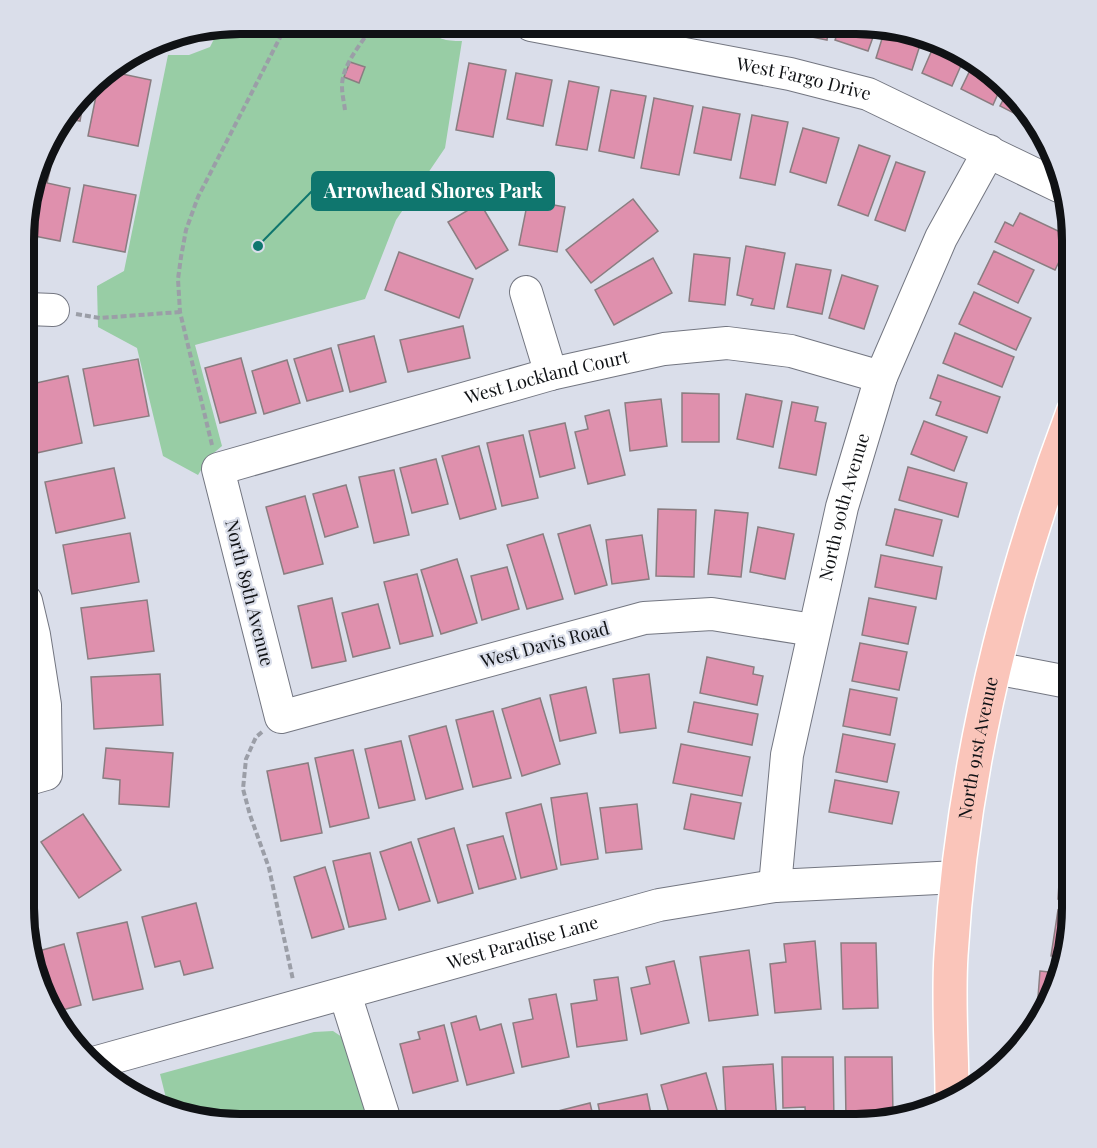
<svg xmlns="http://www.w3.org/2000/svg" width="1097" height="1148" font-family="'Playfair Display',serif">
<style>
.green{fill:#98cda5}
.building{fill:#df90ad;stroke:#8a7d81;stroke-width:1.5}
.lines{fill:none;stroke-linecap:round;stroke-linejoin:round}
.minor-casing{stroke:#737681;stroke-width:34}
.major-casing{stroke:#fff;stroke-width:36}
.path{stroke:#9b9ea7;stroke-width:4;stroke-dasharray:6 3;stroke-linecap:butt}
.minor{stroke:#fff;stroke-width:32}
.major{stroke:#fac5ba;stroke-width:33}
.labels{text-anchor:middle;stroke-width:4.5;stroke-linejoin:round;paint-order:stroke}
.street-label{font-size:18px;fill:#101215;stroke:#dadeea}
.rim{fill:none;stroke:#101215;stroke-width:8}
.leader{fill:none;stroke:#0f766e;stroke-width:2}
.callout-dot{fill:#0f766e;stroke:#dadeea;stroke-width:2}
.callout{fill:#0f766e;stroke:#0f766e;stroke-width:2}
.callout-label{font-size:20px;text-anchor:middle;font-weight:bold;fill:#fff}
</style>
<rect width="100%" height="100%" fill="#dadeea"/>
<g class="green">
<path d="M240 24 426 25C437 40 445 41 462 41L445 148 396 220 365 299 195 345 222 446 209 457 198 475 163 456 137 348 98 327 97 286 124 271 168 55H189L210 47 220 27Z"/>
<path d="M333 1031 345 1039 369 1124H226L168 1106 160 1074 314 1032Z"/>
</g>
<g class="building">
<path d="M793 26H829L827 40 792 33Z"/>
<path d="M840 26H877L868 51 835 40Z"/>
<path d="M886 26 922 39 912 70 876 58Z"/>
<path d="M935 43 966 54 952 86 922 73Z"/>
<path d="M350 62 365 67 359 83 344 77Z"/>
<path d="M974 62 1001 87 993 105 961 89Z"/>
<path d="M469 63 506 70 493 137 456 130Z"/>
<path d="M108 71 151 80 138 146 88 136 100 76Z"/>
<path d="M516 73 552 80 543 126 507 119Z"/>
<path d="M569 81 599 87 587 150 556 145Z"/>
<path d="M611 90 646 96 634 158 599 151Z"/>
<path d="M1007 92 1035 119 1033 123 1000 106Z"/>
<path d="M85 93 80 121 64 118Z"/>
<path d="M654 98 693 106 679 175 641 168Z"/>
<path d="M703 107 740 114 731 160 694 153Z"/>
<path d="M752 115 788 122 775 185 740 178Z"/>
<path d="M803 128 839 138 826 183 790 172Z"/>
<path d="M859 145 890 156 868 216 838 205Z"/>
<path d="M896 162 925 172 905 231 875 220Z"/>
<path d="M40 168 50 170 47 183 70 188 60 241 29 235 32 220 28 219V198Z"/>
<path d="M84 185 136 195 125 252 73 242Z"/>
<path d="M633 199 658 231 591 283 566 250Z"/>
<path d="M528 200 565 207 557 252 519 245Z"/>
<path d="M480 203 508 250 476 269 448 222Z"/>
<path d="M1020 213 1071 237 1055 270 995 242 1005 222 1013 226Z"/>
<path d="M746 246 785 253 774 309 751 305 753 299 737 295Z"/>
<path d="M994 251 1034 270 1018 303 978 284Z"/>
<path d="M399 252 473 279 459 318 385 290Z"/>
<path d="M694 254 730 258 725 305 689 301Z"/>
<path d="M653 258 672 293 614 325 595 290Z"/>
<path d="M796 264 831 270 822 314 787 307Z"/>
<path d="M842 275 878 286 864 329 829 318Z"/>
<path d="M974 292 1031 318 1016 350 959 324Z"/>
<path d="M463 326 470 358 408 372 400 340Z"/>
<path d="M955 333 1014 357 1002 387 943 363Z"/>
<path d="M374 336 386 382 350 392 338 345Z"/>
<path d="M331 348 343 391 307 401 294 359Z"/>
<path d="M241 358 256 413 220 423 205 368Z"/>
<path d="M138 359 149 416 94 426 83 369Z"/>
<path d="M287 360 300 403 264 414 252 371Z"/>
<path d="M938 375 1000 397 987 433 936 415 941 402 930 398Z"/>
<path d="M68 376 82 443 32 454 27 431V385Z"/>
<path d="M682 393 719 394V442H682Z"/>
<path d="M746 394 782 401 773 447 737 439Z"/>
<path d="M661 399 667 446 630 451 625 403Z"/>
<path d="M792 402 818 407 815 421 826 423 816 475 779 468Z"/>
<path d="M609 410 625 475 588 484 575 432 588 429 585 416Z"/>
<path d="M924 421 967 437 954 471 911 454Z"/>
<path d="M565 423 575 468 540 477 529 431Z"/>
<path d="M523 435 538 498 502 506 487 443Z"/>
<path d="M479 446 496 509 460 519 442 456Z"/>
<path d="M436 459 448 504 412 513 400 468Z"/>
<path d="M908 467 967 483 958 517 899 500Z"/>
<path d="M114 468 125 518 56 533 45 482Z"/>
<path d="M394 470 409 535 374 543 359 477Z"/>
<path d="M346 485 358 527 325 537 313 494Z"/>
<path d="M305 496 323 564 284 574 266 507Z"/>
<path d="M658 509 696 510 694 577 656 576Z"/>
<path d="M895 509 942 520 933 556 886 545Z"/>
<path d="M715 510 748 513 741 577 708 574Z"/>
<path d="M590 525 607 585 575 594 558 534Z"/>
<path d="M758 527 794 534 785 579 750 572Z"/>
<path d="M130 533 139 582 72 594 63 545Z"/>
<path d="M543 534 563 599 527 609 507 545Z"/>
<path d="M642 535 649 579 612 584 606 540Z"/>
<path d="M881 555 942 567 936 599 875 587Z"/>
<path d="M457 559 477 623 441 634 421 570Z"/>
<path d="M507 567 519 609 482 620 471 576Z"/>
<path d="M417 574 433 636 400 644 384 582Z"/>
<path d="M332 598 346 661 312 668 298 606Z"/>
<path d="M869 598 916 607 908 644 862 635Z"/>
<path d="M147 600 154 651 88 659 81 608Z"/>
<path d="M378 604 390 648 353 657 342 613Z"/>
<path d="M860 643 907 652 899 690 852 681Z"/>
<path d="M707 657 754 667 753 674 763 676 757 705 700 693Z"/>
<path d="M160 674 163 725 94 729 91 677Z"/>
<path d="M649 674 656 728 620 733 613 679Z"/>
<path d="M586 687 596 733 560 741 550 695Z"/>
<path d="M850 689 897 698 890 735 843 726Z"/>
<path d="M540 698 560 764 522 776 502 709Z"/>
<path d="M694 702 758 714 752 745 688 732Z"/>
<path d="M493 711 511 778 473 787 456 720Z"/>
<path d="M446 726 463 789 426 799 409 736Z"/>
<path d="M843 734 895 744 887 782 836 772Z"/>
<path d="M401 741 415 800 379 808 365 749Z"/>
<path d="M681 744 750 757 742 796 673 783Z"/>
<path d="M106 748 173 753 169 807 119 804 120 780 103 778Z"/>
<path d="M353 750 369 818 330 827 315 758Z"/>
<path d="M1073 751V782L1067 781Z"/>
<path d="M308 763 322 833 281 841 267 771Z"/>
<path d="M835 780 899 792 892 824 829 812Z"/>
<path d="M1070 791 1073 792V844L1060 842Z"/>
<path d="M587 793 598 859 561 865 551 798Z"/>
<path d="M691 794 741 803 734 839 684 829Z"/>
<path d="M541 804 557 869 521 878 506 813Z"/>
<path d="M637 804 642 849 606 853 600 808Z"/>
<path d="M83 814 121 870 79 898 41 842Z"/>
<path d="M454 828 473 893 438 903 418 839Z"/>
<path d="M25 833H26L35 891 25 893Z"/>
<path d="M503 836 516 879 479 889 467 845Z"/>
<path d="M411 842 430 901 399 910 380 852Z"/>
<path d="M370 853 386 919 349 927 333 861Z"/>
<path d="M1061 853H1073V900L1058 899Z"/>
<path d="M325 867 344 929 312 938 294 877Z"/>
<path d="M196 903 213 968 184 975 180 961 155 967 142 917Z"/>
<path d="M1058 910 1073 913V922L1062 958 1051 956Z"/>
<path d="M127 922 143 989 93 1000 77 933Z"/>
<path d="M815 941 821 1009 775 1013 770 964 786 962 784 944Z"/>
<path d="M841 943H876L878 1008 843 1009Z"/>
<path d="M64 944 81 1005 55 1012 35 952Z"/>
<path d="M749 950 758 1015 709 1021 700 957Z"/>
<path d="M674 961 689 1023 641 1034 631 988 650 984 646 967Z"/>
<path d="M1040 971 1057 973 1046 1010H1037Z"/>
<path d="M618 977 627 1040 577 1047 571 1004 597 1000 594 980Z"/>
<path d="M556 994 569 1057 522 1067 513 1023 533 1019 529 999Z"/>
<path d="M476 1016 480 1030 501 1024 514 1073 467 1085 451 1023Z"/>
<path d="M444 1025 458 1081 413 1093 400 1044 420 1039 418 1032Z"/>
<path d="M782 1057H833L834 1122H806L805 1107 783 1108Z"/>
<path d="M845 1057H892L893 1116 884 1119H846Z"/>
<path d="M773 1064 777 1124H748L747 1116 726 1117 723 1067Z"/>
<path d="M706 1073 719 1117 699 1124H672L661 1085Z"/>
<path d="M647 1094 653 1124H602L598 1104Z"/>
<path d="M590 1103 595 1124H545L542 1115Z"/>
</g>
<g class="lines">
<defs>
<g id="minor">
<path id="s1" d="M531 25 790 74 868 94 1059 186"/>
<path d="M526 292 551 374"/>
<path d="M28 309 53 310"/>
<path id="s2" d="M813 630 712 614 644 618 281 717 218 469 551 374 664 349 727 343 791 351 881 377"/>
<path d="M995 668 1073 683"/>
<path d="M25 780 46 774 45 705 34 635 26 601"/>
<path id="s3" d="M775 886 787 755 842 507 881 377 941 238 989 151"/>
<path d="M345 994 386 1124"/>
<path id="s4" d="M97 1062 659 905 775 886 958 877"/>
</g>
<g id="major">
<path id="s5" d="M952 1096C952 1049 948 1002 951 955 962 771 1008 585 1073 412"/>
</g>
</defs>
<use href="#minor" class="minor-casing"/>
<use href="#major" class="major-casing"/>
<g class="path">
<path d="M357 24 413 34 421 25"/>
<path d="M345 110C344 102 342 94 342 86 342 65 361 44 372 27"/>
<path d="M76 314 100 318 180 312"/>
<path d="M212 445 180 312 178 279 181 257 186 230 198 197 287 24"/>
<path d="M262 732 256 737 246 759 243 789 250 815 269 868 293 980"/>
</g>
<use href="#minor" class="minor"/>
<use href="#major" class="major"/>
</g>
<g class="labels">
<g class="street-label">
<text dy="6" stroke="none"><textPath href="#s1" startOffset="278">West Fargo Drive</textPath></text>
<text dy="6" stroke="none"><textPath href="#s2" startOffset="1144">West Lockland Court</textPath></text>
<text dy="6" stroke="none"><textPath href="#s3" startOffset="386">North 90th Avenue</textPath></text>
<text transform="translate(249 593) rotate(76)" y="6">North 89th Avenue</text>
<text transform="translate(545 645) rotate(-15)" y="6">West Davis Road</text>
<text dy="6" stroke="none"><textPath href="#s5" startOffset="350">North 91st Avenue</textPath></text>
<text dy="6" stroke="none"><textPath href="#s4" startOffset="442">West Paradise Lane</textPath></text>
</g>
</g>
<path d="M0 0H1097V1148H0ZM240 34H856A206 206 0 0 1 1062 240V908A206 206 0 0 1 856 1114H240A206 206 0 0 1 34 908V240A206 206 0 0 1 240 34Z" fill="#dadeea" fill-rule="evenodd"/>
<path class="rim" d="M240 34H856A206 206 0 0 1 1062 240V908A206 206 0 0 1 856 1114H240A206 206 0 0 1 34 908V240A206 206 0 0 1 240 34Z"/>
<path class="leader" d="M258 246L312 191"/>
<circle class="callout-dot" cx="258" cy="246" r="6"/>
<rect class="callout" x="312" y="172" width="242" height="38" rx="6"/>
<g class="callout-label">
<text x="433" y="198">Arrowhead Shores Park</text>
</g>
</svg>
